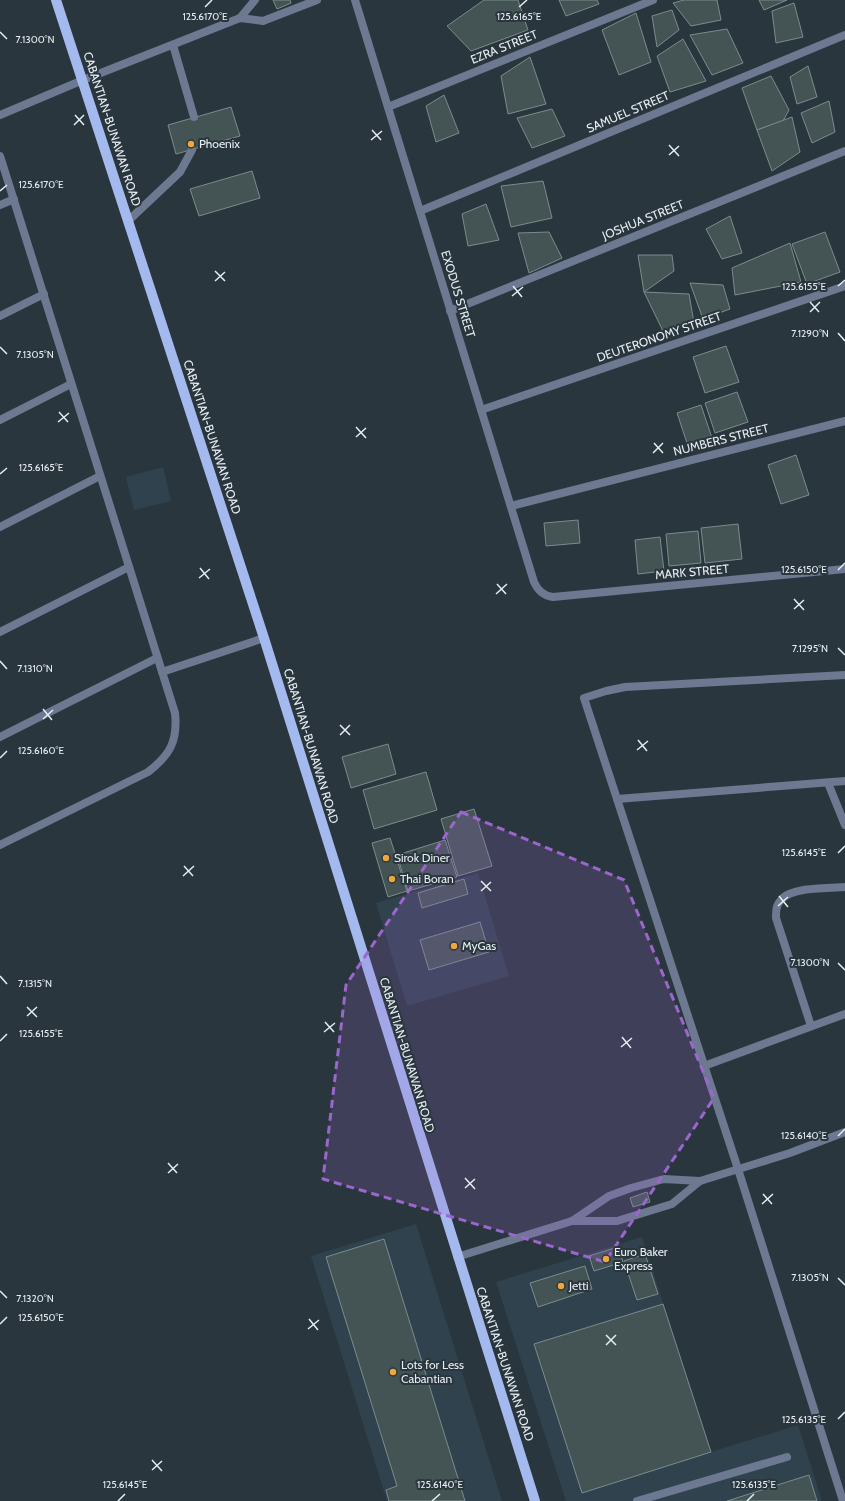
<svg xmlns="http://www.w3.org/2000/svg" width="845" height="1501" font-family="Cabin,sans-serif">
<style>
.built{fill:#30424d}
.building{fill:#445455;stroke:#7b8c8d}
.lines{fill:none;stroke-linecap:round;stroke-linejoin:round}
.service{stroke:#6d7891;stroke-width:8}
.minor{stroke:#6d7891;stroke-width:8}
.primary{stroke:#a4baee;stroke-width:10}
.marked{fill:#9b66ce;fill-opacity:0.2;stroke:#9b66ce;stroke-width:3;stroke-dasharray:8 5;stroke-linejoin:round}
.ticks{fill:none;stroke:#e6edf2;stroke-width:1.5}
.poi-dot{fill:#efa73d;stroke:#2a363d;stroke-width:1.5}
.labels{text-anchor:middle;stroke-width:4;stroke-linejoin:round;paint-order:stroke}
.street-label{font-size:12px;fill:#e6edf2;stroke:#2a363d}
.poi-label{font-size:12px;fill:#e6edf2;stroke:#2a363d;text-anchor:start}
.ticks-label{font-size:10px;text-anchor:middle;fill:#e6edf2;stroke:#2a363d;stroke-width:4;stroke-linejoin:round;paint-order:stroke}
</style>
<rect width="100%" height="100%" fill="#2a363d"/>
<g class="built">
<path d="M163 467 171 501 134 510 126 477Z"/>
<path d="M478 873 509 976 407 1006 376 903Z"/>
<path d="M416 1224 502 1501H387L311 1256Z"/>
<path d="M642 1237 711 1452 798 1425 822 1501H566L496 1282Z"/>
</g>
<g class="building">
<path d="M273 0H290L291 3 277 9Z"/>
<path d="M484 0H518L528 30 471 51 447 26Z"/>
<path d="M559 0H597L599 4 566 16Z"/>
<path d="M684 0H717L721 20 691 26 673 3Z"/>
<path d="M759 0H787L764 10Z"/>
<path d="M794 3 803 37 776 43 772 11Z"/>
<path d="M672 10 679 30 657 47 652 16Z"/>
<path d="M636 13 651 62 619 75 602 30Z"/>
<path d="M727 29 743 63 712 75 690 35Z"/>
<path d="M683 39 706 81 670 92 657 56Z"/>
<path d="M530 57 546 104 508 114 501 76Z"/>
<path d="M808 66 817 97 797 104 790 77Z"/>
<path d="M771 76 789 110 783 121 757 130 742 88Z"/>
<path d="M444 95 459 133 436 142 426 106Z"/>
<path d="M829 101 835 132 812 143 801 113Z"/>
<path d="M231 107 240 136 176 154 168 125Z"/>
<path d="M552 109 565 136 532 148 517 118Z"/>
<path d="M792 117 800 152 772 171 757 130Z"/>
<path d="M252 171 260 198 199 216 190 189Z"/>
<path d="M543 181 552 218 511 227 501 186Z"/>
<path d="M486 204 499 240 468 246 462 214Z"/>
<path d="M730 216 742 253 722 259 706 229Z"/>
<path d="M549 232 562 258 529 273 518 233Z"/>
<path d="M825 232 840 272 807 284 792 244Z"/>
<path d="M790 243 801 282 735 295 732 268Z"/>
<path d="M638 255H672L674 271 644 292Z"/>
<path d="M690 283 723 285 730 309 703 319Z"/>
<path d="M644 292 689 294 694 323 663 331Z"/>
<path d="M726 346 739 382 705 393 693 357Z"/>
<path d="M737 392 748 422 715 433 705 403Z"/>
<path d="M701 405 712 438 688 446 677 413Z"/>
<path d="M796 455 809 495 781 504 768 465Z"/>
<path d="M578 520 580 543 546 546 544 523Z"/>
<path d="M738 524 742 559 705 563 701 528Z"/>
<path d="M698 531 701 563 669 566 666 534Z"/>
<path d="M660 537 664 571 638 574 635 540Z"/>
<path d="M388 744 396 774 351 788 342 757Z"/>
<path d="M426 772 437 810 374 829 363 790Z"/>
<path d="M474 809 492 866 458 876 441 819Z"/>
<path d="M390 838 407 891 388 897 372 843Z"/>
<path d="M445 840 457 877 408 891 397 855Z"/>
<path d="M464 879 468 894 422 908 418 893Z"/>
<path d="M480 922 489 952 429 970 420 940Z"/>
<path d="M647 1192 650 1202 633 1207 630 1198Z"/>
<path d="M384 1239 465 1501H389L386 1490 397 1486 326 1257Z"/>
<path d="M618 1247 623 1262 594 1271 589 1256Z"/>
<path d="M645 1254 658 1294 637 1300 624 1261Z"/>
<path d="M585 1266 592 1289 538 1307 530 1283Z"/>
<path d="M663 1304 711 1452 582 1493 534 1344Z"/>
<path d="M809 1475 817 1501H727Z"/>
</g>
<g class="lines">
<g class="service">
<path d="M173 45 194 117"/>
<path d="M128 221 180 172 192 150"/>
<path d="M637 1501 787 1457"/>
</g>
<g class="minor">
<path d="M355 0 534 582C538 591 544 596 553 597L845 569"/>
<path d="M240 18 255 0"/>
<path d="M388 107 653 0"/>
<path d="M0 115 83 80 240 18 263 21 317 0"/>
<path d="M0 156 175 713C178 741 170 755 148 772L0 845"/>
<path d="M0 205 14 199"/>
<path d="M420 211 845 35"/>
<path d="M450 311 845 151"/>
<path d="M0 316 44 294"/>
<path d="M481 410 845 286"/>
<path d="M0 420 71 384"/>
<path d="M511 506 845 421"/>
<path d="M0 527 100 476"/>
<path d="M0 632 129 567"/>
<path d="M162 672 264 638"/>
<path d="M0 737 157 658"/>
<path d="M828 783 845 825"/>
<path d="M617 799 845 781"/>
<path d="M811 1026 776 918C776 911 776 905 781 900 791 887 829 888 845 887"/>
<path d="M704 1066 845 1014"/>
<path d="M572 1221H617L672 1204 700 1181 790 1153 845 1132"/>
<path d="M457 1257 572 1221 609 1196 631 1188 664 1179 700 1181"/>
<path d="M843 1501 738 1169 584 698 606 691 625 687 845 675"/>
</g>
<path class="primary" d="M56 0 264 638 535 1501"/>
</g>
<path class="marked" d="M461 812 624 880 714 1098 605 1262 323 1179 346 985Z"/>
<path class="ticks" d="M205 7 212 0M519 7 527 0M0 32 7 39M75 115 84 125M74 125 84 115M372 130 381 140M371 140 382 131M669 145 679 156M669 155 679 146M0 191 7 185M215 271 225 281M215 281 225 272M513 286 522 297M838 286 845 280M512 296 523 287M810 302 819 312M810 312 820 302M838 333 845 341M0 347 7 354M59 412 68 422M58 422 69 413M356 427 366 438M356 437 366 428M654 443 663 453M653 453 663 443M0 474 7 468M200 568 209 579M838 570 845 563M199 578 210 569M497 584 506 594M496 594 507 584M794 599 804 610M794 609 804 600M838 648 845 655M0 661 7 669M43 709 52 720M43 719 53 710M340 725 350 735M340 735 350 725M638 740 647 751M637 750 648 741M0 758 7 751M838 853 845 846M184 866 193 876M183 876 194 866M481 881 491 891M481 891 491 882M779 896 788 907M778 906 788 897M838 963 845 970M0 976 7 984M27 1007 37 1017M27 1016 37 1007M325 1022 334 1032M324 1032 335 1023M622 1037 631 1048M0 1041 7 1034M621 1047 632 1038M838 1136 845 1129M168 1163 177 1173M168 1173 178 1164M465 1178 475 1189M465 1188 475 1179M763 1194 772 1204M762 1204 773 1194M838 1278 845 1285M0 1291 7 1298M309 1319 318 1330M0 1324 7 1317M308 1329 319 1320M606 1335 616 1345M606 1345 616 1335M838 1419 845 1412M152 1460 162 1471M152 1470 162 1461M118 1501 125 1494M432 1501 440 1494M747 1501 754 1494"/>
<g class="poi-dot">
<circle cx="191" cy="144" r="4"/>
<circle cx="386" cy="858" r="4"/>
<circle cx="392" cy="879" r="4"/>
<circle cx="454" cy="946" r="4"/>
<circle cx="606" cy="1259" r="4"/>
<circle cx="561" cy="1286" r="4"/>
<circle cx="393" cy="1372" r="4"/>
</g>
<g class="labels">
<g class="street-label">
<text transform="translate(504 47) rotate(-22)" y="4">EZRA STREET</text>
<text transform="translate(628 112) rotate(-23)" y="4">SAMUEL STREET</text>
<text transform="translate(112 129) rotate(72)" y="4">CABANTIAN-BUNAWAN ROAD</text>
<text transform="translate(643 220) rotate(-22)" y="4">JOSHUA STREET</text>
<text transform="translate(458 294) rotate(73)" y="4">EXODUS STREET</text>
<text transform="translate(659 337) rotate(-19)" y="4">DEUTERONOMY STREET</text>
<text transform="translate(212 437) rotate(72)" y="4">CABANTIAN-BUNAWAN ROAD</text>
<text transform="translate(721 440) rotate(-14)" y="4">NUMBERS STREET</text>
<text transform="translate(692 572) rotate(-5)" y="4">MARK STREET</text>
<text transform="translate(311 746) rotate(73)" y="4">CABANTIAN-BUNAWAN ROAD</text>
<text transform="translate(407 1055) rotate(73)" y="4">CABANTIAN-BUNAWAN ROAD</text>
<text transform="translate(505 1364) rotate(72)" y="4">CABANTIAN-BUNAWAN ROAD</text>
</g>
<g class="poi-label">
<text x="199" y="148">Phoenix</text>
<text x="394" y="862">Sirok Diner</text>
<text x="400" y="883">Thai Boran</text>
<text x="462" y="950">MyGas</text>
<text x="614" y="1256">Euro Baker<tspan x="614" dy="14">Express</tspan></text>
<text x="569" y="1290">Jetti</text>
<text x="401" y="1369">Lots for Less<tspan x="401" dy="14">Cabantian</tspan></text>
</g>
</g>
<g class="ticks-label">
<text x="205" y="20">125.6170°E</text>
<text x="519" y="20">125.6165°E</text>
<text x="35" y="43">7.1300°N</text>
<text x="41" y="188">125.6170°E</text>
<text x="804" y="290">125.6155°E</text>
<text x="810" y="337">7.1290°N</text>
<text x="35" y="358">7.1305°N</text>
<text x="41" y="471">125.6165°E</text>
<text x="804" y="573">125.6150°E</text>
<text x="810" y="652">7.1295°N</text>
<text x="35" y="672">7.1310°N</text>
<text x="41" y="754">125.6160°E</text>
<text x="804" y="856">125.6145°E</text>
<text x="810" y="966">7.1300°N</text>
<text x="35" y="987">7.1315°N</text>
<text x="41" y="1037">125.6155°E</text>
<text x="804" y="1139">125.6140°E</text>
<text x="810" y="1281">7.1305°N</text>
<text x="35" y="1302">7.1320°N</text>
<text x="41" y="1321">125.6150°E</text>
<text x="804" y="1423">125.6135°E</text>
<text x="125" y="1488">125.6145°E</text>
<text x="440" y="1488">125.6140°E</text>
<text x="754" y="1488">125.6135°E</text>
</g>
</svg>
